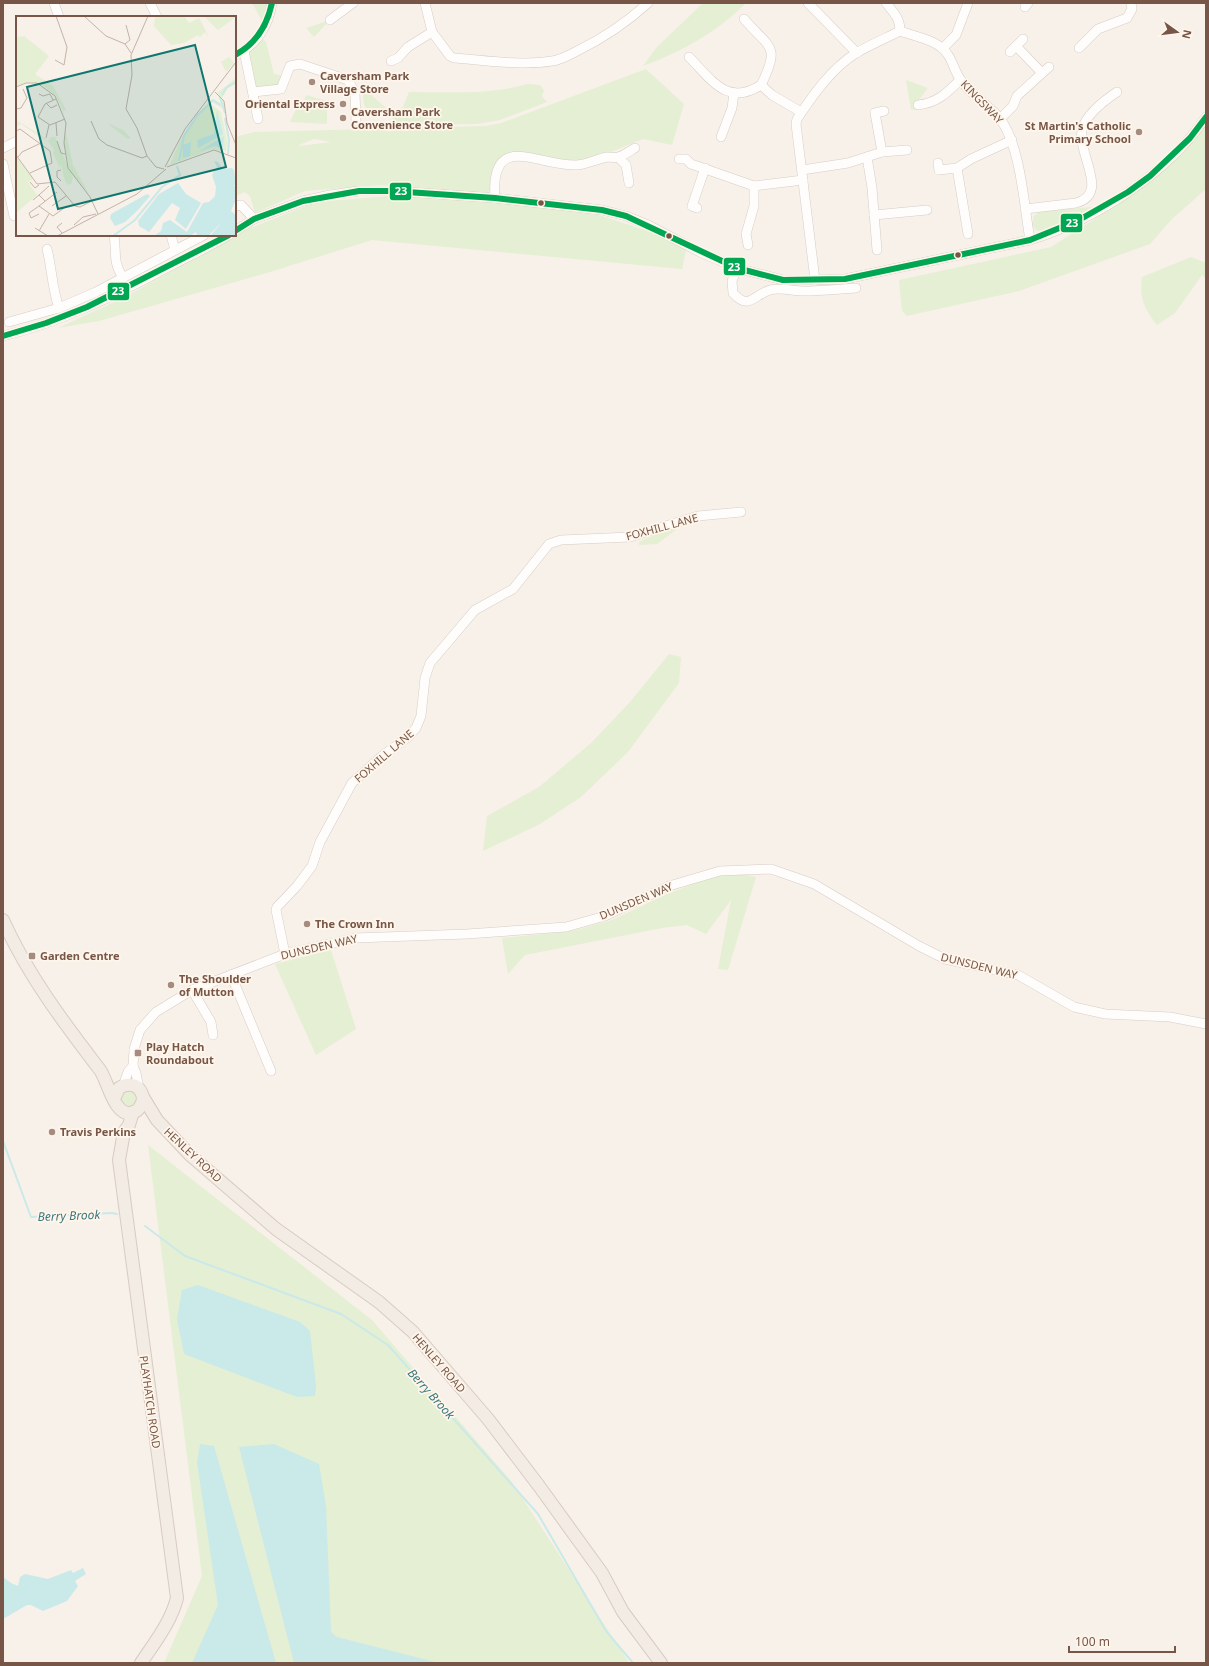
<svg xmlns="http://www.w3.org/2000/svg" width="1209" height="1666" font-family="'Noto Sans',sans-serif">
<style>
.green{fill:#e5efd3;fill-rule:evenodd}
.water{fill:#cae9e9}
.lines{fill:none;stroke-linecap:round;stroke-linejoin:round}
.stream{stroke:#cae9e9;stroke-width:2}
.minor-casing{stroke:#d6ccc6;stroke-width:10}
.major-casing{stroke:#d7cbc4;stroke-width:14}
.minor{stroke:#fefdfc;stroke-width:9}
.major{stroke:#f3ece4;stroke-width:12}
.bus-1-casing{stroke:#fff6eb;stroke-width:9}
.bus-1{stroke:#00a651;stroke-width:6}
.poi-dot{fill:#a58c80;stroke:#fff6eb;stroke-width:1.5}
.bus-dot{fill:#785647;stroke:#fff6eb;stroke-width:1.5}
.labels{text-anchor:middle;stroke-width:3.5;stroke-linejoin:round;paint-order:stroke}
.poi-label{font-size:11px;font-weight:bold;fill:#785647;stroke:#fff6eb;text-anchor:start}
.street-label{font-size:11px;fill:#785647;stroke:#fff6eb}
.water-label{font-size:12px;font-style:italic;fill:#3a777e;stroke:#fff6eb}
.inset-river{fill:none;stroke:#cae9e9;stroke-width:2}
.inset-road{fill:none;stroke:#c5b3a8;stroke-width:1}
.view{fill:#0f766e;fill-opacity:0.15;stroke:#0f766e;stroke-width:2}
.inset-edge{fill:none;stroke:#785647;stroke-width:2}
.line-badge{stroke:#fff6eb;stroke-width:1.5}
.badge-label{font-size:11px;text-anchor:middle;font-weight:bold;fill:#fff}
</style>
<rect width="100%" height="100%" fill="#f8f1e9"/>
<g class="green">
<path d="M252 3H271L265 26Z"/>
<path d="M703 3H746C715 33 683 51 643 66L656 48Z"/>
<path d="M330 20 314 37 306 28Z"/>
<path d="M259 35 266 42 274 74 283 76 280 85 258 89 252 87 244 51Z"/>
<path d="M646 69 684 104 672 145 643 139 608 153 575 162 539 155 508 153 502 156 495 166 493 183 490 191 482 193 382 185 305 191 255 213 250 196 244 192 235 197V137L254 132 486 126 501 123ZM314 139 331 142 299 146V145Z"/>
<path d="M906 80 928 88 918 101 919 109 911 110Z"/>
<path d="M528 84 540 85 544 91 542 96 547 102 500 120 477 124 398 125 389 115H393L394 112 403 107 409 92C448 92 490 95 528 84Z"/>
<path d="M362 87 392 113 379 114 381 108H366L364 105Z"/>
<path d="M306 95 327 101V124L290 122 299 103 303 104Z"/>
<path d="M1206 125V189L1172 219 1150 244 1019 291 907 316 902 311 899 280 1051 247 1134 194 1185 150Z"/>
<path d="M388 196 512 204 599 215 651 232 686 250 682 269 372 240 270 272 99 321 58 328 129 295 240 232 316 202Z"/>
<path d="M1100 206 1043 232 1036 230 1032 225 1034 216 1039 212Z"/>
<path d="M1191 257 1206 263V279L1202 275 1175 313 1157 325C1144 308 1139 298 1142 277Z"/>
<path d="M676 525 681 526 657 544 639 545V542Z"/>
<path d="M669 654 681 657 679 683 628 752 581 797 540 824 483 851 487 816 539 787 591 743 630 702Z"/>
<path d="M728 871 756 877 728 970 718 969 731 900 706 934 687 925 662 928 525 955 508 974 502 938 572 931 612 920 667 894Z"/>
<path d="M331 950 356 1029 316 1055 275 964Z"/>
<circle cx="129" cy="1099" r="8"/>
<path d="M148 1145 372 1320 512 1482 628 1661 626 1663H164L202 1576Z"/>
</g>
<g class="water">
<path d="M198 1285 300 1322 310 1331 316 1386 315 1396 297 1397 184 1354 177 1319 182 1290Z"/>
<path d="M200 1444 214 1446 276 1663H192L218 1605 197 1462Z"/>
<path d="M274 1444 319 1464 326 1506 331 1632 337 1637 439 1663H294L239 1447Z"/>
<path d="M83 1568 86 1574 75 1581 78 1586 67 1601 43 1611 31 1605H27L3 1619V1577L11 1583 18 1586 20 1577 25 1574 48 1579 71 1570 73 1573Z"/>
</g>
<g class="lines">
<g class="stream">
<path d="M3 1141 31 1217 112 1213 117 1214"/>
<path d="M145 1226 185 1256 341 1314 388 1345 538 1514 606 1631 633 1663"/>
</g>
<defs>
<g id="minor">
<path d="M54 3 59 17"/>
<path d="M150 3 157 17"/>
<path d="M425 3 432 32 450 56 454 58C484 60 522 66 552 61 561 60 569 55 577 51 604 38 626 23 648 3"/>
<path d="M808 3 857 53"/>
<path d="M886 3C894 13 900 18 900 31"/>
<path d="M1025 7 1028 3"/>
<path d="M744 19C770 49 781 45 761 85"/>
<path d="M330 20 353 3"/>
<path d="M1016 46 1023 39"/>
<path d="M943 48 956 35 968 3"/>
<path d="M1079 48 1098 29 1127 18 1132 9 1131 3"/>
<path d="M244 51 258 119"/>
<path d="M1010 52 1016 46 1042 73"/>
<path d="M235 55C256 46 269 25 272 3"/>
<path d="M689 57C711 79 727 107 761 85L772 95 801 112"/>
<path d="M391 61 398 58 408 47 432 32"/>
<path d="M253 92 281 89 290 66 300 64 348 80 355 93 356 121"/>
<path d="M918 105C937 103 947 93 960 80"/>
<path d="M1000 119 1013 106 1017 96 1049 67"/>
<path d="M721 137 732 108 734 93"/>
<path d="M3 148 17 141"/>
<path d="M882 152 875 113 884 111"/>
<path d="M618 157 626 165 629 183"/>
<path d="M867 157 872 188 877 250"/>
<path d="M679 159H686L691 164 754 186 803 180"/>
<path d="M938 163 939 170 957 168"/>
<path d="M3 164 14 216"/>
<path d="M802 170 848 163 882 152 907 150"/>
<path d="M495 198C490 129 539 167 577 165 588 164 597 159 607 157 611 157 615 158 619 157 624 155 630 151 635 148"/>
<path d="M235 206 241 205 254 219"/>
<path d="M697 208 692 206 705 168"/>
<path d="M1025 209 1076 203C1112 193 1074 151 1083 127 1088 113 1105 100 1117 92"/>
<path d="M874 215 927 210"/>
<path d="M235 231 254 219 303 201 330 195 359 191H392L495 198 602 210 626 216 648 225 700 252 737 268 783 280H815L845 279 1030 240C1095 220 1167 174 1206 117"/>
<path d="M968 234 957 168 971 159 1012 140"/>
<path d="M114 235C117 253 112 260 123 278"/>
<path d="M171 235 175 250"/>
<path d="M748 245 746 234 754 206V186"/>
<path d="M47 249C52 269 52 288 59 308"/>
<path d="M737 268 732 281 733 293C749 311 753 295 770 290 780 287 793 291 804 291 821 291 839 289 856 288"/>
<path d="M815 280 796 124 797 119C813 95 831 69 856 53 870 45 886 38 900 31 916 37 939 40 948 55 953 62 955 72 960 79 970 95 990 105 1001 120 1021 148 1024 206 1030 240"/>
<path d="M9 322 59 308 96 292 204 235"/>
<path d="M3 336C61 322 114 296 166 268 187 257 209 247 229 235"/>
<path d="M285 954 276 910 277 907 297 886 312 866 320 842 352 783 382 756 408 737 416 728 421 716 425 678 430 663 475 610 513 589 549 544 561 540 630 537 698 516 741 512"/>
<path d="M231 975 271 1071"/>
<path d="M192 990 211 1022 213 1035"/>
<path d="M133 1066 136 1073 139 1089"/>
<path d="M123 1086 128 1072 133 1066 134 1049 140 1030 156 1012 192 990 285 954 355 938 467 934 566 927 605 916 669 886 720 871 771 869 814 884 919 946 945 959 1018 975 1074 1007 1105 1014 1170 1017 1206 1024"/>
</g>
<g id="major">
<path d="M3 920C27 974 64 1023 100 1070 108 1081 114 1117 132 1113 136 1112 139 1109 141 1105 143 1102 143 1097 142 1094 138 1083 127 1083 119 1088L114 1099"/>
<path d="M143 1097 157 1120 190 1155 276 1229 379 1302 413 1332 488 1419 539 1486 602 1573 623 1612 661 1663"/>
<path d="M133 1112 129 1125 124 1132 119 1160 177 1598C171 1622 155 1642 141 1663"/>
</g>
</defs>
<use href="#minor" class="minor-casing"/>
<use href="#major" class="major-casing"/>
<use href="#minor" class="minor"/>
<use href="#major" class="major"/>
<defs>
<g id="bus-1">
<path d="M235 55C256 44 267 26 272 3"/>
<path d="M235 231 254 219 303 201 359 191H392L495 198 602 210 626 216 737 268 783 280 845 279 1030 240 1079 220 1128 192 1150 176 1190 138 1206 117"/>
<path d="M3 336 46 323 87 307 229 235"/>
</g>
</defs>
<use href="#bus-1" class="bus-1-casing"/>
<use href="#bus-1" class="bus-1"/>
</g>
<g class="poi-dot">
<circle cx="312" cy="82" r="4"/>
<circle cx="343" cy="104" r="4"/>
<circle cx="343" cy="118" r="4"/>
<circle cx="1139" cy="132" r="4"/>
<circle cx="307" cy="924" r="4"/>
<rect x="28" y="952" width="8" height="8" rx="2"/>
<circle cx="171" cy="985" r="4"/>
<rect x="134" y="1049" width="8" height="8" rx="2"/>
<circle cx="52" cy="1132" r="4"/>
</g>
<g class="bus-dot">
<circle cx="541" cy="203" r="3.5"/>
<circle cx="669" cy="236" r="3.5"/>
<circle cx="958" cy="255" r="3.5"/>
</g>
<g class="labels">
<g class="poi-label">
<text x="320" y="80">Caversham Park<tspan x="320" dy="13">Village Store</tspan></text>
<text x="335" y="108" text-anchor="end">Oriental Express</text>
<text x="351" y="116">Caversham Park<tspan x="351" dy="13">Convenience Store</tspan></text>
<text x="1131" y="130" text-anchor="end">St Martin's Catholic<tspan x="1131" dy="13">Primary School</tspan></text>
<text x="315" y="928">The Crown Inn</text>
<text x="40" y="960">Garden Centre</text>
<text x="179" y="983">The Shoulder<tspan x="179" dy="13">of Mutton</tspan></text>
<text x="146" y="1051">Play Hatch<tspan x="146" dy="13">Roundabout</tspan></text>
<text x="60" y="1136">Travis Perkins</text>
</g>
<g class="street-label">
<text transform="translate(982 102) rotate(46)" y="4">KINGSWAY</text>
<text transform="translate(662 527) rotate(-15)" y="4">FOXHILL LANE</text>
<text transform="translate(384 756) rotate(-41)" y="4">FOXHILL LANE</text>
<text transform="translate(636 901) rotate(-23)" y="4">DUNSDEN WAY</text>
<text transform="translate(319 947) rotate(-13)" y="4">DUNSDEN WAY</text>
<text transform="translate(979 966) rotate(14)" y="4">DUNSDEN WAY</text>
<text transform="translate(193 1155) rotate(43)" y="4">HENLEY ROAD</text>
<text transform="translate(439 1363) rotate(49)" y="4">HENLEY ROAD</text>
<text transform="translate(150 1402) rotate(82)" y="4">PLAYHATCH ROAD</text>
</g>
<g class="water-label">
<text transform="translate(69 1216) rotate(-2)" y="4">Berry Brook</text>
<text transform="translate(431 1394) rotate(48)" y="4">Berry Brook</text>
</g>
</g>
<g transform="translate(16 16)">
<rect width="220" height="220" fill="#f8f1e9"/>
<path d="M139 0H168L173 7 183 2 194 23 189 16 184 21 182 19 168 27 155 29 138 10ZM188 0H219L220 1 202 14ZM8 20 33 40 19 58 37 70 50 94 47 95 40 80 25 68 12 66 0 70V21ZM213 41 218 47 210 56 205 46ZM220 62V67L212 72 206 82 210 91 206 92 196 86 197 83 205 87 201 77ZM193 87 205 96 211 125 210 135 196 133 154 149 165 122ZM0 104 25 119 32 126 35 121H39L57 162 55 168 52 169 49 165 45 149 41 154 43 150 37 137 38 134 33 126 27 123 5 108 0 111ZM91 107 107 114 115 122 112 123ZM50 117 57 149 73 178 54 156 48 127ZM0 140 17 163 12 166 21 179 0 197Z" fill="#e5efd3"/>
<path d="M201 94 207 118 182 132 181 124 198 118ZM208 120 207 132 198 130 182 136ZM175 126 174 140 167 142V129ZM198 145 202 146 207 153 216 152 218 154 220 169H217L220 171V183L215 195 220 199V220H194L207 205 192 220H181L180 216 174 220H138L145 215 147 207 154 204 171 216 187 187 193 186 199 180 200 171 196 159 201 151ZM162 167 170 178 185 187 170 213 159 204 164 192 156 187 133 216 123 210 122 205 143 178ZM131 178 134 180 122 194 109 206 99 210 94 202 95 198Z" fill="#cae9e9"/>
<path class="inset-river" d="M206 79 210 72 220 66M204 81 209 97M209 102 213 124 212 138M163 145 168 120 181 100 197 84 204 89M97 220 119 204 146 171 164 159 161 150"/>
<path class="inset-road" d="M68 0 90 20 109 28 115 37M132 0 115 39 116 59 110 93 121 112 131 140 140 151 148 153M109 28 114 24 110 9M39 44 48 49 51 31 40 0M0 71 10 67H21L39 80 50 107 48 127 52 152 74 181 82 198M199 76 208 85 211 107 220 129M23 78 27 80 34 78 37 84M40 83 29 88 22 101 34 109 49 103M30 87 35 92 41 89M0 93 5 92 11 82 7 73M75 105 83 123 91 129 126 142 131 140M40 107 41 120M0 115 4 113 34 135 36 147 14 157M30 122 33 109M41 125 45 137 49 138M0 139 21 168 39 166 59 190 64 191 76 185M2 141 6 136 25 127M149 151 169 113 220 46M151 151 198 134 220 142M45 165 41 161V155L45 154M14 166 19 172 23 169M41 176 23 190 37 200 51 190M23 179 33 170M17 184 23 179 29 185M36 190 50 180M13 197 15 202 23 198M13 197 23 190M46 207 41 211 46 217M58 209 67 201 80 198M19 212 32 220M23 215 33 198M41 220 121 178 150 153"/>
<path class="view" d="M179 29 210 151 42 193 11 71Z"/>
<rect width="220" height="220" class="inset-edge"/>
</g>
<g class="line-badge">
<rect x="389" y="182" width="23" height="19" rx="4" fill="#00a651"/>
<rect x="1060" y="213" width="23" height="20" rx="4" fill="#00a651"/>
<rect x="723" y="257" width="23" height="19" rx="4" fill="#00a651"/>
<rect x="107" y="282" width="23" height="19" rx="4" fill="#00a651"/>
</g>
<g class="badge-label">
<text x="401" y="195">23</text>
<text x="1072" y="227">23</text>
<text x="734" y="271">23</text>
<text x="118" y="295">23</text>
</g>
<rect width="1209" height="1666" fill="none" stroke="#785647" stroke-width="8"/>
<g transform="translate(1177 32) rotate(104)" stroke="#fff6eb" stroke-width="3" paint-order="stroke">
<path d="M0-3L7 15L0 10L-7 15Z" fill="#785647"/>
<text y="-6" font-size="11" font-weight="bold" text-anchor="middle" fill="#785647">N</text>
</g>
<path d="M1069 1646v6h106v-6" fill="none" stroke="#785647" stroke-width="2"/>
<text x="1075" y="1646" font-size="12" fill="#785647" stroke="#fff6eb" stroke-width="3" paint-order="stroke">100 m</text>
</svg>
